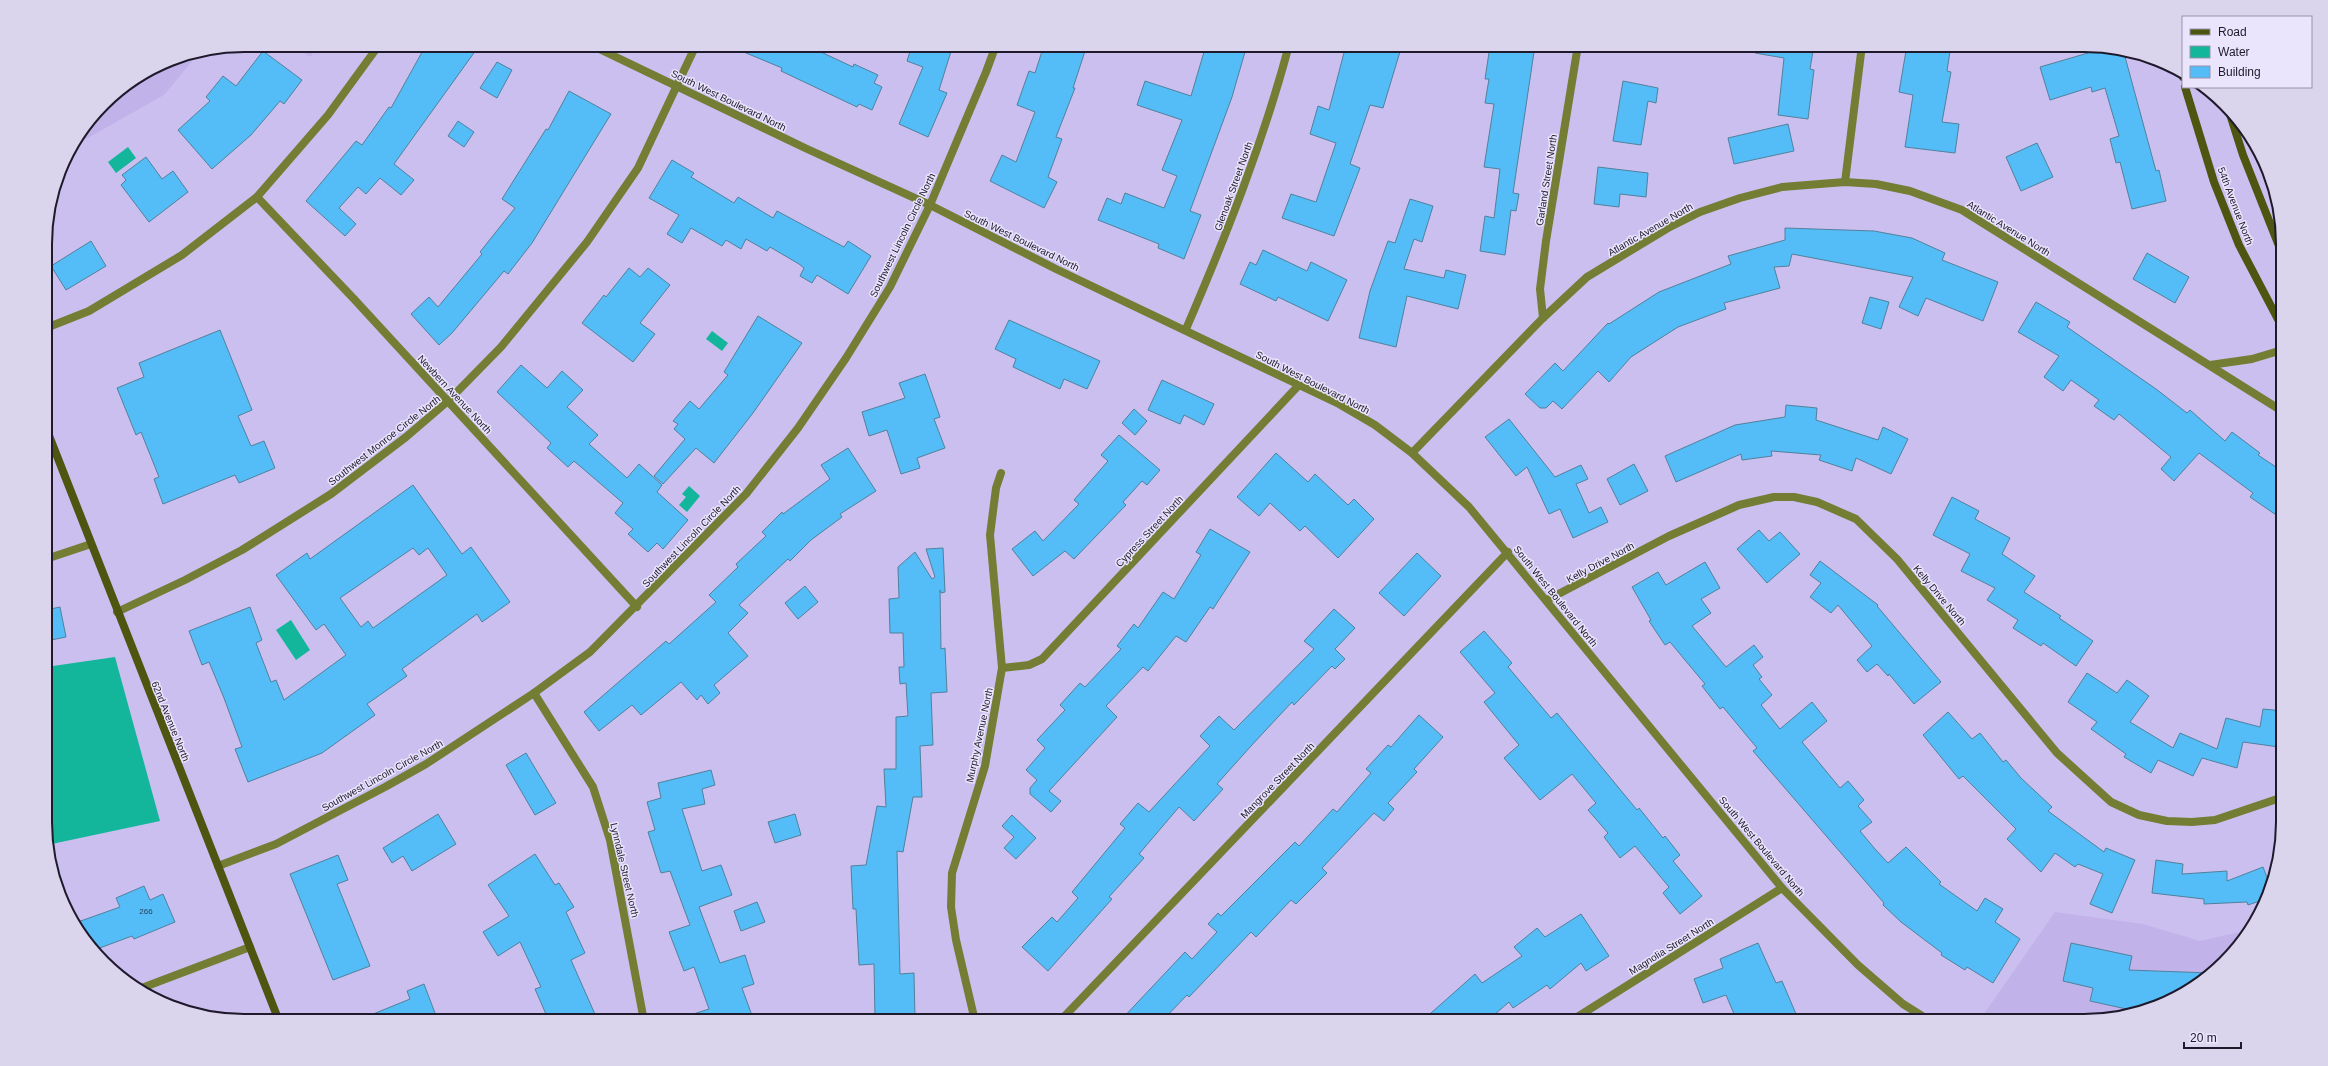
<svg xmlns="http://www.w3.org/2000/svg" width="2328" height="1066" font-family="Helvetica,sans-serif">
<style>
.built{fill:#c1b3ea}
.water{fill:#13b69a}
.building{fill:#54bcf6;stroke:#51819d;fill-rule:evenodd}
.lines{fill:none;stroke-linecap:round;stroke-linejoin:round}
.street{stroke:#737d33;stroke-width:8}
.secondary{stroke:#4d5511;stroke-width:8}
.labels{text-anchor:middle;stroke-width:3;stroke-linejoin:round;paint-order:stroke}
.number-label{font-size:8px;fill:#2c425e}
.street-label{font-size:10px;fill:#1e1a2b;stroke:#eae4fd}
.rim{fill:none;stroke:#1e1a2b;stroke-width:2}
</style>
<rect width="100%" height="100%" fill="#cbbfef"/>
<g class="built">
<path d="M290 45H317L311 57Z"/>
<path d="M198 54 164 95 79 143 78 140 113 95 168 60Z"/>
<path d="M2055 912 2143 924 2200 941 2249 930 2242 943 2195 987 2148 1010 2096 1021H1979Z"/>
</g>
<g class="water">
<path d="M128 147 136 158 116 173 108 162Z"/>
<path d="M712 331 728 343 722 351 706 339Z"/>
<path d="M689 486 700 496 687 512 679 505 686 497 682 494Z"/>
<path d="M291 620 310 650 296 660 276 630Z"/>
<path d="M115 657 160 821 47 845 46 667Z"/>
</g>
<g class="building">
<path d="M426 45H467L476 50 394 164 414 180 401 195 380 178 366 194 358 187 339 208 356 224 345 236 306 201 356 141 362 145 389 107 391 108Z"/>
<path d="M727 45H806L853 67 854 64 878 75 874 83 882 87 872 110 859 104 857 107 781 71 782 68Z"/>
<path d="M912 45H953L939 90 947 93 928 137 899 124 923 67 907 61Z"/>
<path d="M1044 45H1087L1073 88H1075L1056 137 1062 139 1048 177 1057 182 1044 208 990 181 1002 155 1016 162 1035 112 1017 105 1029 71 1035 73Z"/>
<path d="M1206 45H1247L1232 97 1190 211 1201 215 1184 259 1158 248 1159 244 1098 220 1107 198 1121 204 1125 193 1164 208 1177 176 1162 170 1182 120 1137 105 1145 81 1191 96Z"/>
<path d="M1346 45H1402L1383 108 1370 105 1350 164 1360 168 1334 236 1282 218 1291 194 1316 202 1336 143 1310 134 1318 106 1329 110Z"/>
<path d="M1755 45H1814L1810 69 1814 70 1808 119 1778 115 1784 58 1755 53Z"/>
<path d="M1907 45H1951L1947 71 1951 72 1942 122 1959 124 1955 153 1905 147 1913 95 1899 92Z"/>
<path d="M2085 45 2124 53 2156 171 2159 170 2166 201 2132 209 2120 162 2116 163 2110 139 2119 136 2105 88 2092 92 2091 87 2050 100 2040 67 2088 53Z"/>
<path d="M1490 46 1534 52 1513 193 1519 194 1516 211 1511 210 1505 255 1480 251 1485 216 1494 218 1500 169 1484 167 1494 104 1485 103 1489 79H1485Z"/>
<path d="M263 51 302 80 284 104 280 101 251 135 212 169 178 130 210 101 206 97 223 76 236 86Z"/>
<path d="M497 62 512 70 497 98 480 88Z"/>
<path d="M1623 81 1658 88 1656 103 1648 101 1641 145 1613 141Z"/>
<path d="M569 91 611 114 532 243 508 274 504 271 452 333 439 345 411 314 429 297 438 307 482 254 480 252 515 208 502 199 546 129 548 130Z"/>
<path d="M458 121 474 132 464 147 448 136Z"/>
<path d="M1788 124 1794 151 1734 164 1728 138Z"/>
<path d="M2037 143 2053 177 2021 191 2006 157Z"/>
<path d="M146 157 162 179 173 171 188 192 149 222 121 185 126 180 122 175Z"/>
<path d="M672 160 694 173 691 177 734 203 738 197 773 218 777 211 844 247 848 241 871 256 848 294 817 275 812 283 800 276 804 268 799 264 770 247 767 251 746 239 741 249 726 240 722 246 691 228 682 243 667 234 679 215 649 198Z"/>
<path d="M1598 167 1648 173 1646 197 1620 194 1619 207 1594 204Z"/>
<path d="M1410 199 1433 206 1422 242 1414 239 1404 269 1444 278 1446 270 1466 275 1458 309 1407 296 1396 347 1359 338 1370 291 1388 241 1395 243Z"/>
<path d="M1785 228 1874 231 1912 238 1945 253 1942 260 1998 282 1983 321 1926 298 1918 316 1899 307 1913 277 1792 254 1789 266 1774 267 1780 288 1724 303 1726 309 1678 327 1631 357 1609 382 1598 371 1562 409 1553 401 1546 408H1540L1525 394 1555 363 1563 371 1608 323 1609 324 1659 292 1731 264 1728 256 1785 240Z"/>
<path d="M91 241 106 266 66 290 51 266Z"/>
<path d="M1263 250 1307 271 1311 262 1347 280 1328 321 1278 297 1276 301 1240 284 1250 262 1256 265Z"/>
<path d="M2147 253 2189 277 2175 303 2133 279Z"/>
<path d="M629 268 640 277 648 268 670 285 640 323 655 334 633 362 582 323 604 295 606 297Z"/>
<path d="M1870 297 1889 302 1881 329 1862 323Z"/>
<path d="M2036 302 2070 322 2067 327 2156 389 2187 413 2190 410 2225 441 2232 432 2260 453 2258 455 2282 471V519L2250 497 2253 493 2199 453 2174 481 2161 469 2171 457 2119 414 2114 420 2094 406 2099 400 2071 380 2063 391 2044 377 2059 356 2018 332Z"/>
<path d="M758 316 802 343 753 413 714 463 696 448 663 484 654 476 685 439 674 429 678 424 673 421 690 401 699 409 728 375 724 372Z"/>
<path d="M1009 320 1100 361 1087 389 1064 379 1060 389 1013 367 1016 359 995 349Z"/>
<path d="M220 330 252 410 238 416 251 446 264 441 275 468 239 483 235 475 163 504 154 479 159 477 141 432 136 435 117 388 144 377 139 363Z"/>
<path d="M521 365 547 388 562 371 583 390 567 407 598 435 589 444 627 478 639 464 662 485 657 492 688 520 663 549 657 543 648 552 628 534 633 529 615 513 623 503 574 461 568 467 547 448 551 443 497 392Z"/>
<path d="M925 374 940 417 934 419 945 448 917 458 920 468 901 474 887 430 869 436 862 412 905 398 899 383Z"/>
<path d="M1162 380 1214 404 1204 425 1184 415 1180 424 1148 410Z"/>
<path d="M1786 405 1817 408 1816 420 1878 440 1883 427 1908 439 1891 474 1856 458 1852 471 1819 460 1821 455 1771 451 1772 456 1742 460 1741 454 1676 482 1665 456 1735 425 1785 417Z"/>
<path d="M1134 409 1147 421 1135 435 1122 423Z"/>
<path d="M1509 419 1555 477 1581 465 1588 479 1576 484 1589 513 1601 507 1608 522 1573 538 1560 509 1549 514 1527 467 1516 476 1485 437Z"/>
<path d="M1119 435 1160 470 1147 485 1142 481 1123 502 1126 505 1074 559 1065 551 1033 576 1012 549 1035 531 1043 541 1079 504 1074 500 1108 461 1101 455Z"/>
<path d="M848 448 876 491 840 514 842 517 811 540 790 561 788 559 739 605 748 613 728 633 748 656 714 685 720 693 708 704 701 695 697 700 681 682 641 715 632 705 599 731 584 712 666 641 669 644 716 602 709 595 738 567 736 564 766 536 762 532 782 512 783 514 830 479 821 465Z"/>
<path d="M1276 453 1308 482 1315 474 1348 505 1354 499 1374 519 1338 558 1305 526 1300 531 1270 503 1259 516 1237 497Z"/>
<path d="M1634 464 1648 491 1620 505 1607 479Z"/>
<path d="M413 485 462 554 471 547 510 602 482 622 477 614 402 669 407 676 367 704 375 715 322 753 248 782 235 749 242 747 224 698 209 662 202 665 189 631 250 607 262 640 256 643 271 682 276 680 284 700 346 655 324 624 316 630 276 575 307 553 310 559ZM413 548 419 555 428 548 447 575 373 628 368 621 361 627 340 598Z"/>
<path d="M1952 497 1979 511 1975 519 2010 538 2002 554 2035 576 2024 592 2061 616 2059 618 2093 641 2076 666 2043 643 2041 646 2013 628 2018 620 1987 600 1995 588 1961 571 1970 554 1933 535Z"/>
<path d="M1210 529 1250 552 1213 609 1210 607 1186 642 1176 636 1148 671 1143 667 1106 706 1117 717 1049 791 1061 801 1051 812 1030 794V788L1037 780 1026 770 1045 748 1037 740 1065 710 1060 705 1080 683 1085 687 1121 649 1117 646 1134 624 1138 628 1163 592 1174 599 1201 555 1196 552Z"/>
<path d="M1759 530 1769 541 1780 532 1800 554 1767 583 1737 549Z"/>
<path d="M943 548 945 592 941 593 940 590 941 649 945 648 947 692 931 693 933 745 920 746 922 797H913L903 852 897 851 900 974 914 973 915 1018 875 1019 874 964 859 965 856 909H853L851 866 866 865 877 806 886 807 884 769H896V717L908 716 906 683 900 684 899 667H904L903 633H890L889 599 899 598 898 567 915 552 932 579 935 577 926 549Z"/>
<path d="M1417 553 1441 576 1404 616 1379 593Z"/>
<path d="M1820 561 1878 605 1877 606 1941 682 1914 704 1889 674 1888 676 1877 664 1867 672 1857 660 1872 646 1838 605 1831 613 1810 597 1821 583 1810 575Z"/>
<path d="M1705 562 1720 588 1701 599 1711 613 1692 626 1726 667 1754 645 1763 657 1753 665 1762 677 1759 679 1772 695 1761 705 1780 729 1812 702 1827 721 1802 742 1840 788 1848 781 1864 800 1858 806 1872 822 1860 831 1875 849 1888 863 1906 847 1941 882 1939 884 1977 911 1985 898 2003 909 1995 922 2020 939 1993 983 1967 967 1965 970 1941 955 1942 953 1901 922 1883 905 1884 903 1753 751 1757 748 1723 707 1720 709 1702 686 1705 684 1670 642 1665 645 1649 621 1651 620 1632 587 1658 572 1666 585Z"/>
<path d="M805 586 818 602 798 619 785 603Z"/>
<path d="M60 607 66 637 46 641V610Z"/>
<path d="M1334 609 1355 628 1335 649 1345 659 1335 669 1332 666 1294 705 1292 702 1251 746 1217 784 1223 789 1194 821 1179 807 1139 854 1144 858 1109 897 1112 899 1048 971 1022 947 1052 917 1057 922 1078 898 1072 892 1125 828 1120 824 1138 803 1149 812 1210 746 1200 736 1219 716 1234 730 1314 649 1304 641Z"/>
<path d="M1484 631 1512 663 1508 667 1551 718 1557 713 1637 810 1639 808 1663 838 1665 836 1680 855 1673 861 1702 896 1680 914 1663 893 1669 887 1635 846 1620 858 1604 837 1608 833 1588 810 1596 803 1572 774 1540 800 1504 758 1519 745 1484 702 1495 693 1460 652Z"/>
<path d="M2087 673 2117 693 2127 680 2149 696 2130 722 2173 748 2180 733 2217 749 2226 718 2260 727 2263 709 2283 711 2279 747 2243 742 2237 768 2202 758 2193 776 2158 760 2151 773 2124 757 2126 754 2091 729 2097 722 2068 702Z"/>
<path d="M1948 712 1972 739 1980 733 2003 762 2006 760 2021 778 2052 807 2048 811 2104 852 2106 848 2135 860 2112 913 2090 904 2103 874 2078 864 2075 867 2055 853 2041 872 2007 839 2016 829 1963 776 1959 779 1923 735Z"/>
<path d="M1419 715 1443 737 1414 769 1417 772 1388 803 1394 809 1384 821 1374 813 1322 868 1327 873 1296 904 1291 900 1256 937 1251 932 1189 997 1187 995 1162 1021H1120L1185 952 1192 959 1217 932 1208 924 1218 913 1221 916 1295 842 1299 846 1333 809 1337 812 1371 773 1366 769 1388 745 1391 747Z"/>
<path d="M526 753 556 803 535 815 506 765Z"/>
<path d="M711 770 715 785 702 789 705 804 682 809 702 871 721 865 732 895 699 907 720 963 745 955 754 984 742 988 754 1021H682L681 1018 709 1009 694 967 684 971 669 932 690 925 670 871 661 873 648 832 655 830 647 802 661 798 658 783Z"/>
<path d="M438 814 456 844 412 871 403 856 392 863 383 848Z"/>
<path d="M795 814 801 835 775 843 768 822Z"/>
<path d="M1012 815 1036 838 1016 859 1004 848 1014 837 1002 826Z"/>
<path d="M535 854 555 885 559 883 574 907 566 912 585 953 571 960 598 1021H549L535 989 541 987 520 942 498 956 483 932 509 916 488 885Z"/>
<path d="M338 855 348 880 337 884 370 966 333 980 290 874Z"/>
<path d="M2156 860 2183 864 2182 874 2227 871V881L2263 867 2270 885 2268 898 2248 905 2247 902 2204 904V899L2152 893Z"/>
<path d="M144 886 150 900 163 894 175 922 134 939 132 936 97 949 95 942 88 945 75 923 120 907 116 898Z"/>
<path d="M757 902 765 922 741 931 734 911Z"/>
<path d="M1581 914 1609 956 1586 971 1581 963 1550 989 1547 985 1513 1008 1509 1002 1487 1021H1422L1475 974 1482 983 1522 956 1514 947 1537 928 1545 937Z"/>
<path d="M1758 943 1776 983 1782 981 1799 1021H1737L1726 995 1703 1003 1694 979 1723 968 1720 959Z"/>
<path d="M2071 943 2132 956 2129 970 2210 973 2195 987 2148 1010 2131 1014V1010L2090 1001 2093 988 2063 981Z"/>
<path d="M424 984 438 1021H356L410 999 407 991Z"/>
</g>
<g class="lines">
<g class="street">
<path d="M591 45 805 148 930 205 1056 269 1339 404 1375 425 1412 453 1469 507 1782 888 1858 965 1903 1004 1930 1021"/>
<path d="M1845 182 1862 45"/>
<path d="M257 197 354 299 637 607"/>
<path d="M1543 318 1540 289 1546 241 1578 45"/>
<path d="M46 328 89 311 182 255 257 197 328 115 379 45"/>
<path d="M1186 329C1226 236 1263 143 1289 45"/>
<path d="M2210 365 2252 359 2282 350"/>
<path d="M1412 453 1543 318 1587 277 1668 228 1700 212 1740 198 1782 187 1845 182 1876 184 1910 191 1962 210 2282 411"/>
<path d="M46 559 91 544"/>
<path d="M1547 600 1669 536 1739 505 1774 497H1794L1817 502 1856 519 1897 559 2057 753 2111 802 2139 815 2167 821 2192 822 2215 820 2283 797"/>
<path d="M117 612 185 580 242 550 331 494 406 437 448 401 501 347 587 242 638 168 696 45"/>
<path d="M1002 668 1029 665 1042 659 1298 386"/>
<path d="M534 693 593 787 610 840 644 1021"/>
<path d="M218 866 276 844 385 787 426 764 534 693 590 652 746 494 798 428 846 358 890 287 930 205 986 72 996 45"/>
<path d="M139 989 250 947"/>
<path d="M975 1021 956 940 951 907 952 873 985 766 1002 668 990 535 996 488 1001 473"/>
<path d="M1060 1021 1508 552"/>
<path d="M1571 1021 1782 888"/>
</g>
<g class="secondary">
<path d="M2182 73 2183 77"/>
<path d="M2185 87 2214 182 2239 245 2282 327"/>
<path d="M2229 111 2243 155 2281 251"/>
<path d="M46 428 279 1021"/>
</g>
</g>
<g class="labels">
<g class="number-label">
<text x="146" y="914">266</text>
</g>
<g class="street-label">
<text transform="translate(729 100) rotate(26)" y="4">South West Boulevard North</text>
<text transform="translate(1546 180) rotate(-81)" y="4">Garland Street North</text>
<text transform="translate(1233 186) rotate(-70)" y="4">Glenoak Street North</text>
<text transform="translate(2236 206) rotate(69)" y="4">54th Avenue North</text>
<text transform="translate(2009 228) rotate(32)" y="4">Atlantic Avenue North</text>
<text transform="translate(1650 229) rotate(-30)" y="4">Atlantic Avenue North</text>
<text transform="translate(902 235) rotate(-64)" y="4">Southwest Lincoln Circle North</text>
<text transform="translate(1022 240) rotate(26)" y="4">South West Boulevard North</text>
<text transform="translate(1313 382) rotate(27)" y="4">South West Boulevard North</text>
<text transform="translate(455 394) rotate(47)" y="4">Newbern Avenue North</text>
<text transform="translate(384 440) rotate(-38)" y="4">Southwest Monroe Circle North</text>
<text transform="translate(1149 531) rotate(-47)" y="4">Cypress Street North</text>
<text transform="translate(691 536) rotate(-46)" y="4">Southwest Lincoln Circle North</text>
<text transform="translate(1600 562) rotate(-28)" y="4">Kelly Drive North</text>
<text transform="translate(1940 595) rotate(50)" y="4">Kelly Drive North</text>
<text transform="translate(1556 596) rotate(51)" y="4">South West Boulevard North</text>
<text transform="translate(171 721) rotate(68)" y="4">62nd Avenue North</text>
<text transform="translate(979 735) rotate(-78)" y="4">Murphy Avenue North</text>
<text transform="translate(382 775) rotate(-29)" y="4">Southwest Lincoln Circle North</text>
<text transform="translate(1277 780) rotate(-46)" y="4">Mangrove Street North</text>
<text transform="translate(1762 846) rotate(50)" y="4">South West Boulevard North</text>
<text transform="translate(625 870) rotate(77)" y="4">Lynndale Street North</text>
<text transform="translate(1671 946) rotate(-32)" y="4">Magnolia Street North</text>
</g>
</g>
<path d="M0 0H2328V1066H0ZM244 52H2084A192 192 0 0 1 2276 244V822A192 192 0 0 1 2084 1014H244A192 192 0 0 1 52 822V244A192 192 0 0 1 244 52Z" fill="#dad4ec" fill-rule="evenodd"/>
<path class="rim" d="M244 52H2084A192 192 0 0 1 2276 244V822A192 192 0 0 1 2084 1014H244A192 192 0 0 1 52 822V244A192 192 0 0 1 244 52Z"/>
<rect x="2182" y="16" width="130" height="72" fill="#eae4fd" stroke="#9893a9"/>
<rect x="2190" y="29" width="20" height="6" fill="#4d5511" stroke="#9893a9"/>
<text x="2218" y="36" font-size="12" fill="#1e1a2b">Road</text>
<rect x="2190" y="46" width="20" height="12" fill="#13b69a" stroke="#9893a9"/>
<text x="2218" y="56" font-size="12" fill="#1e1a2b">Water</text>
<rect x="2190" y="66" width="20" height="12" fill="#54bcf6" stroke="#9893a9"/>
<text x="2218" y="76" font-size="12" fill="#1e1a2b">Building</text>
<path d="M2184 1042v6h57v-6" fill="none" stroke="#1e1a2b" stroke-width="2"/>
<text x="2190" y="1042" font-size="12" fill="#1e1a2b" stroke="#eae4fd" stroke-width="3" paint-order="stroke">20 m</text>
</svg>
